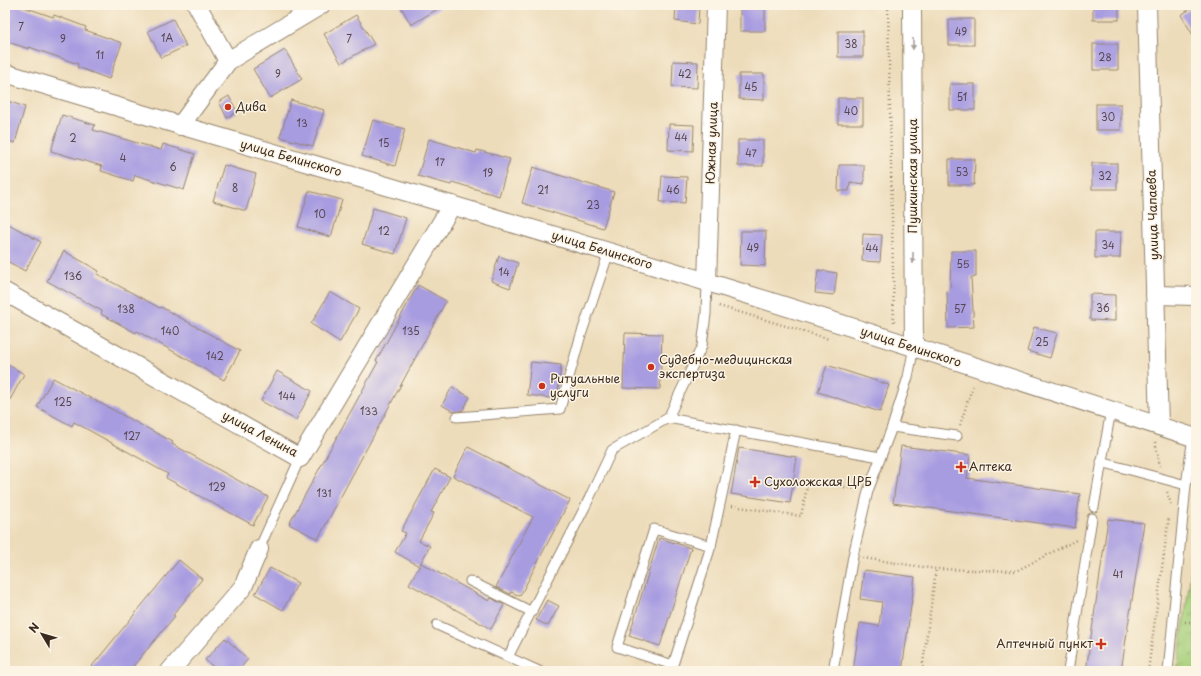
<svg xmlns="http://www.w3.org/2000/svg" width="1201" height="676" font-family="'Playpen Sans',sans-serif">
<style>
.grass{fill:url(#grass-tufts);stroke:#727e4e}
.building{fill:#a89ce1}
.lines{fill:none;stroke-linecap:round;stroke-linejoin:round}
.service-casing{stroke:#94836c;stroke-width:11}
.minor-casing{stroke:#94836c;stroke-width:20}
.path{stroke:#94836c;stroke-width:2.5;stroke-dasharray:1 3;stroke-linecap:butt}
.service{stroke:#fff;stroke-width:9}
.minor{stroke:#fff;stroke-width:18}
.oneway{fill:#a79f9a}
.poi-dot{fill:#c8321e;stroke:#fcf5e5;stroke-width:1.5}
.labels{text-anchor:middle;stroke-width:3;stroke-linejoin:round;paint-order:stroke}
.number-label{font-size:10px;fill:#56464f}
.poi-label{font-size:12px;fill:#3b2a1e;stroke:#fcf5e5;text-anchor:start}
.street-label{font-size:12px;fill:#3b2a1e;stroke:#fcf5e5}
</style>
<defs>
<pattern id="grass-tufts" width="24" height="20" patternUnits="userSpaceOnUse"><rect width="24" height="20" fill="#a8d17d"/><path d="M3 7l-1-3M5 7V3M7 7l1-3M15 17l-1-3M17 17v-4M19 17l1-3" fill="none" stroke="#8aaa66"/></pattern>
</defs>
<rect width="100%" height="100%" fill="#fcf5e5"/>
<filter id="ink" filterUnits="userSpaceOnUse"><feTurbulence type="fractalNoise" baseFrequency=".025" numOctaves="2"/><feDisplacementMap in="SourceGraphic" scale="8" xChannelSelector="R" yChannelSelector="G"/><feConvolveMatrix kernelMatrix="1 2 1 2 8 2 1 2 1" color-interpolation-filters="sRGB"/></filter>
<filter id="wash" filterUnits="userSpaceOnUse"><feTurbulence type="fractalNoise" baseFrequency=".012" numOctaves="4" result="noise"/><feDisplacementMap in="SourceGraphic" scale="16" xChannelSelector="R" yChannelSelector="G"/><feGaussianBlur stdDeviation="0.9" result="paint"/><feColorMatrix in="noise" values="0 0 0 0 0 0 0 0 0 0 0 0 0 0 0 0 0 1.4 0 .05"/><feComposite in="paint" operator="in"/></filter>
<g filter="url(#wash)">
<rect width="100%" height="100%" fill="#eddcba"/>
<path class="grass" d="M1196 538V671H1177Z"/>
<g id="blocks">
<g class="building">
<path d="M8 5H18L53 17 54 15 86 27 85 30 122 43 109 79 77 67 78 64 29 47V49L5 41V14Z"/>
<path d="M400 5H444L411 25Z"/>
<path d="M676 5H699L698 24 675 21Z"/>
<rect x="740" y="5" width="25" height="26"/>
<rect x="1093" y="5" width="26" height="15"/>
<path d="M1196 5V40L1181 15Z"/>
<path d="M356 15 374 44 341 63 324 34Z"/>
<path d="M173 19 186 46 161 58 148 31Z"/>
<rect x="949" y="19" width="25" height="26"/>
<rect x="838" y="31" width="25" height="26"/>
<rect x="1093" y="44" width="25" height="26"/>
<path d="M285 50 302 79 270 98 253 69Z"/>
<path d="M673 61 698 62 697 88 672 87Z"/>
<path d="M739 74H764V100L739 99Z"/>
<rect x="950" y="84" width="25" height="26"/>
<path d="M229 96 237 112 227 118 219 102Z"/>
<rect x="838" y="98" width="25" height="26"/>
<path d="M5 100 25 107 15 143 5 140Z"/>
<path d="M291 100 324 110 313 146 280 137Z"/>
<rect x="1096" y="104" width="25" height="26"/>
<path d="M62 115 95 125 93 130 161 150 163 144 195 154 184 190 135 175 133 181 101 171 102 166 51 151Z"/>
<path d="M373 120 405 129 395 166 362 156Z"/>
<path d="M669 124 694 125 693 151 668 150Z"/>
<path d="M429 139 476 153 477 150 510 159 499 196 452 182 451 185 418 176Z"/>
<rect x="738" y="140" width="25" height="26"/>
<path d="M949 159H975L974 185H949Z"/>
<rect x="1092" y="163" width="25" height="26"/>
<path d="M224 165 256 174 246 211 213 201Z"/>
<path d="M839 165H864V184L850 182 849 191H838Z"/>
<path d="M533 167 614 192 603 228 522 203Z"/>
<path d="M662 176 687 177 685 203 660 202Z"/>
<path d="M309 191 342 200 331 237 298 227Z"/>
<path d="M373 208 406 218 395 254 362 244Z"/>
<path d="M5 222 41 242 25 271 5 260Z"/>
<path d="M741 231H766L765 266 740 265Z"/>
<path d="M1095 232H1121L1120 258H1095Z"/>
<path d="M863 234 882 235 880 262 862 261Z"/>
<path d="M64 251 99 271 97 274 160 308 161 307 240 351 224 380 137 331 136 333 101 314 102 311 47 281Z"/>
<path d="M951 251H976V277H971L974 327 948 328 947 291 950 290Z"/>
<path d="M499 256 518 263 510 288 491 281Z"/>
<path d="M818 270 837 273 834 295 815 293Z"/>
<path d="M418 285 446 301 318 539 289 524 378 362 376 361Z"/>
<path d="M330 292 359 309 340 342 311 324Z"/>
<path d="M1090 294 1115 295V321L1090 320Z"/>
<path d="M1034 327 1057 333 1050 358 1027 351Z"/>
<path d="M625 333 662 334 660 389 623 388Z"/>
<path d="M531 362 561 365 557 399 527 395Z"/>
<path d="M5 363 24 374 5 409Z"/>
<path d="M827 365 889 385 880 412 818 392Z"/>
<path d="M277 371 312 391 296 420 261 401Z"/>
<path d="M53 378 173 442 172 444 268 497 253 525 166 478 168 474 74 422 72 426 37 407Z"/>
<path d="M452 387 470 397 463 410 454 412 442 405Z"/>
<path d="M901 446 970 455 967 478 1080 494 1075 528 893 503Z"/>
<path d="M468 447 570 500 520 596 511 592 510 594 496 587 533 517 453 476Z"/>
<path d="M739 448 797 457 790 503 731 494Z"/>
<path d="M435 469 450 477 431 512 434 513 419 541 430 546 419 566 395 552 406 533 401 531Z"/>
<path d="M1108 519 1144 523 1121 671H1086Z"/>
<path d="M659 538 691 548 660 646 629 636Z"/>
<path d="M179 560 202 579 173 615 175 616 129 671H88Z"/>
<path d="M421 563 489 601 491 598 504 605 491 629 409 584Z"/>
<path d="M270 568 298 583 283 610 255 594Z"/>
<path d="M864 570 915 577 902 671H853L860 623 879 626 882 602 860 599Z"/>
<path d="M547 600 559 606 548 626 536 620Z"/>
<path d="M225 638 248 659 238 671H218L205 660Z"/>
</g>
</g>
</g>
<g filter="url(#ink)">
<use href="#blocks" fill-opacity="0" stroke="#94836c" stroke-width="1"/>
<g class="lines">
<defs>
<g id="service">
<path d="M457 417 560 409 580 338 609 252"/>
<path d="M668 418 880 457"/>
<path d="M892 427 957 436"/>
<path d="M1101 462 1186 485 1193 437"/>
<path d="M1094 507 1111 410"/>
<path d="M259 549 300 458"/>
<path d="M470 581 532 612"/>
<path d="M437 625 539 671"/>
<path d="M508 657 585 507 612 450 668 418 702 346 706 314 707 282"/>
<path d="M673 665 617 647 654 529 711 546"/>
<path d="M671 671 711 546 736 430"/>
<path d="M833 671 853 556 868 491 892 427 908 377 914 347"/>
<path d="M1068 671 1092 518"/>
<path d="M1168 671 1186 485"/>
</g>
<g id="minor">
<path d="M197 5 228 61"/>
<path d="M912 5 914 347"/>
<path d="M1147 5 1159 426"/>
<path d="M5 73C239 144 474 210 707 282 870 332 1033 385 1196 438"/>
<path d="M180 126 228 61 321 5"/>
<path d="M707 282 716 5"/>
<path d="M5 292 300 458 452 205"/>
<path d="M1155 295 1196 296"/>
<path d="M170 671 243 587 259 549"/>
</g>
</defs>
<use href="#service" class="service-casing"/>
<use href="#minor" class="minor-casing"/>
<g class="path">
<path d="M888 5 894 325"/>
<path d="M719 306 829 339"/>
<path d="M960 425 973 385"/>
<path d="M1155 442 1160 466"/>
<path d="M793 479 856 489"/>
<path d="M1167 492 1171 504"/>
<path d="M732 506 801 516 808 482"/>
<path d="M863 558 936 569 1016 571 1078 539"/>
<path d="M1185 622H1196"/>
<path d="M922 671 936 569"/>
<path d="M1148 671 1169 517"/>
</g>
<use href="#service" class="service"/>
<use href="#minor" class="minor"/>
</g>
<defs><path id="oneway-solid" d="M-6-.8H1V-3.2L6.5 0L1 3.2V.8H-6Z"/></defs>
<g class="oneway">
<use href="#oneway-solid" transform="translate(913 44) rotate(90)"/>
<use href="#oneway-solid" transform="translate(913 258) rotate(90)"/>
</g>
</g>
<g class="poi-dot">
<circle cx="228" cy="107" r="4"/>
<circle cx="651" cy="367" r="4"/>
<circle cx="542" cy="386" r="4"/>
<path d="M959 461h4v4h4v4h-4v4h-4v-4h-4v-4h4z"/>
<path d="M753 476h4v4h4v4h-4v4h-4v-4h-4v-4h4z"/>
<path d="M1099 638h4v4h4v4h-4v4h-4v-4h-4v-4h4z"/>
</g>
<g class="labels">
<g class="number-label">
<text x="21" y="31">7</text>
<text x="961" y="36">49</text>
<text x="167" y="42">1А</text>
<text x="63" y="43">9</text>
<text x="349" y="43">7</text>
<text x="851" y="48">38</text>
<text x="100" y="59">11</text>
<text x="1105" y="61">28</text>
<text x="278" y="78">9</text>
<text x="685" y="78">42</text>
<text x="751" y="91">45</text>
<text x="962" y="101">51</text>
<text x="851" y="115">40</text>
<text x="1108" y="121">30</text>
<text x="302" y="127">13</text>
<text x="681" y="141">44</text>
<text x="73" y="142">2</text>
<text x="384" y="147">15</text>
<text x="751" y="157">47</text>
<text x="123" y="162">4</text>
<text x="440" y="166">17</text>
<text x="173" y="171">6</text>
<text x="962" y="176">53</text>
<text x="488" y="177">19</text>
<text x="1105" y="180">32</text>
<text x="235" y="192">8</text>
<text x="543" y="194">21</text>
<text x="673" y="194">46</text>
<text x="593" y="209">23</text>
<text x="320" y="218">10</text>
<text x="384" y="235">12</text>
<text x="1108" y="249">34</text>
<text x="753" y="252">49</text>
<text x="872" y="252">44</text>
<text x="963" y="268">55</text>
<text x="504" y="276">14</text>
<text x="73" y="280">136</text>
<text x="1103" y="312">36</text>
<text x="126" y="313">138</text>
<text x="960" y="313">57</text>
<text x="170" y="335">140</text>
<text x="411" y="335">135</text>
<text x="1042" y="346">25</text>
<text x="215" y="360">142</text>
<text x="287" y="400">144</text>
<text x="63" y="406">125</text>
<text x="369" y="415">133</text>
<text x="132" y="440">127</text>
<text x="217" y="491">129</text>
<text x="324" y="497">131</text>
<text x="1118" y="578">41</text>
</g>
<g class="poi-label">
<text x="236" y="111">Дива</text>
<text x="659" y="364">Судебно-медицинская<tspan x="659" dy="14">экспертиза</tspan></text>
<text x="550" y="383">Ритуальные<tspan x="550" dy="14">услуги</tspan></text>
<text x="969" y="471">Аптека</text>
<text x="764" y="486">Сухоложская ЦРБ</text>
<text x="1093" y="648" text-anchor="end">Аптечный пункт</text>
</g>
<g class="street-label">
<text transform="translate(712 143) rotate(-88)" y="4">Южная улица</text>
<text transform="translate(291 158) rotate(16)" y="4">улица Белинского</text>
<text transform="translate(913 176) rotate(-90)" y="4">Пушкинская улица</text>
<text transform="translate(1153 215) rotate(-92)" y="4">улица Чапаева</text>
<text transform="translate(602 250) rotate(17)" y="4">улица Белинского</text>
<text transform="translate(911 347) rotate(18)" y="4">улица Белинского</text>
<text transform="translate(260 434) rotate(28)" y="4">улица Ленина</text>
</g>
</g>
<rect width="1201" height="676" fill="none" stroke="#fcf5e5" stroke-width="20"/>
<g transform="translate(42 634) rotate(308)" stroke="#fcf5e5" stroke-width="3" paint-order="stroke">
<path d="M0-3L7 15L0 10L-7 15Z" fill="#3b2a1e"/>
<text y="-6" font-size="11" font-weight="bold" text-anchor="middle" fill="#3b2a1e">N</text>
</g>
</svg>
